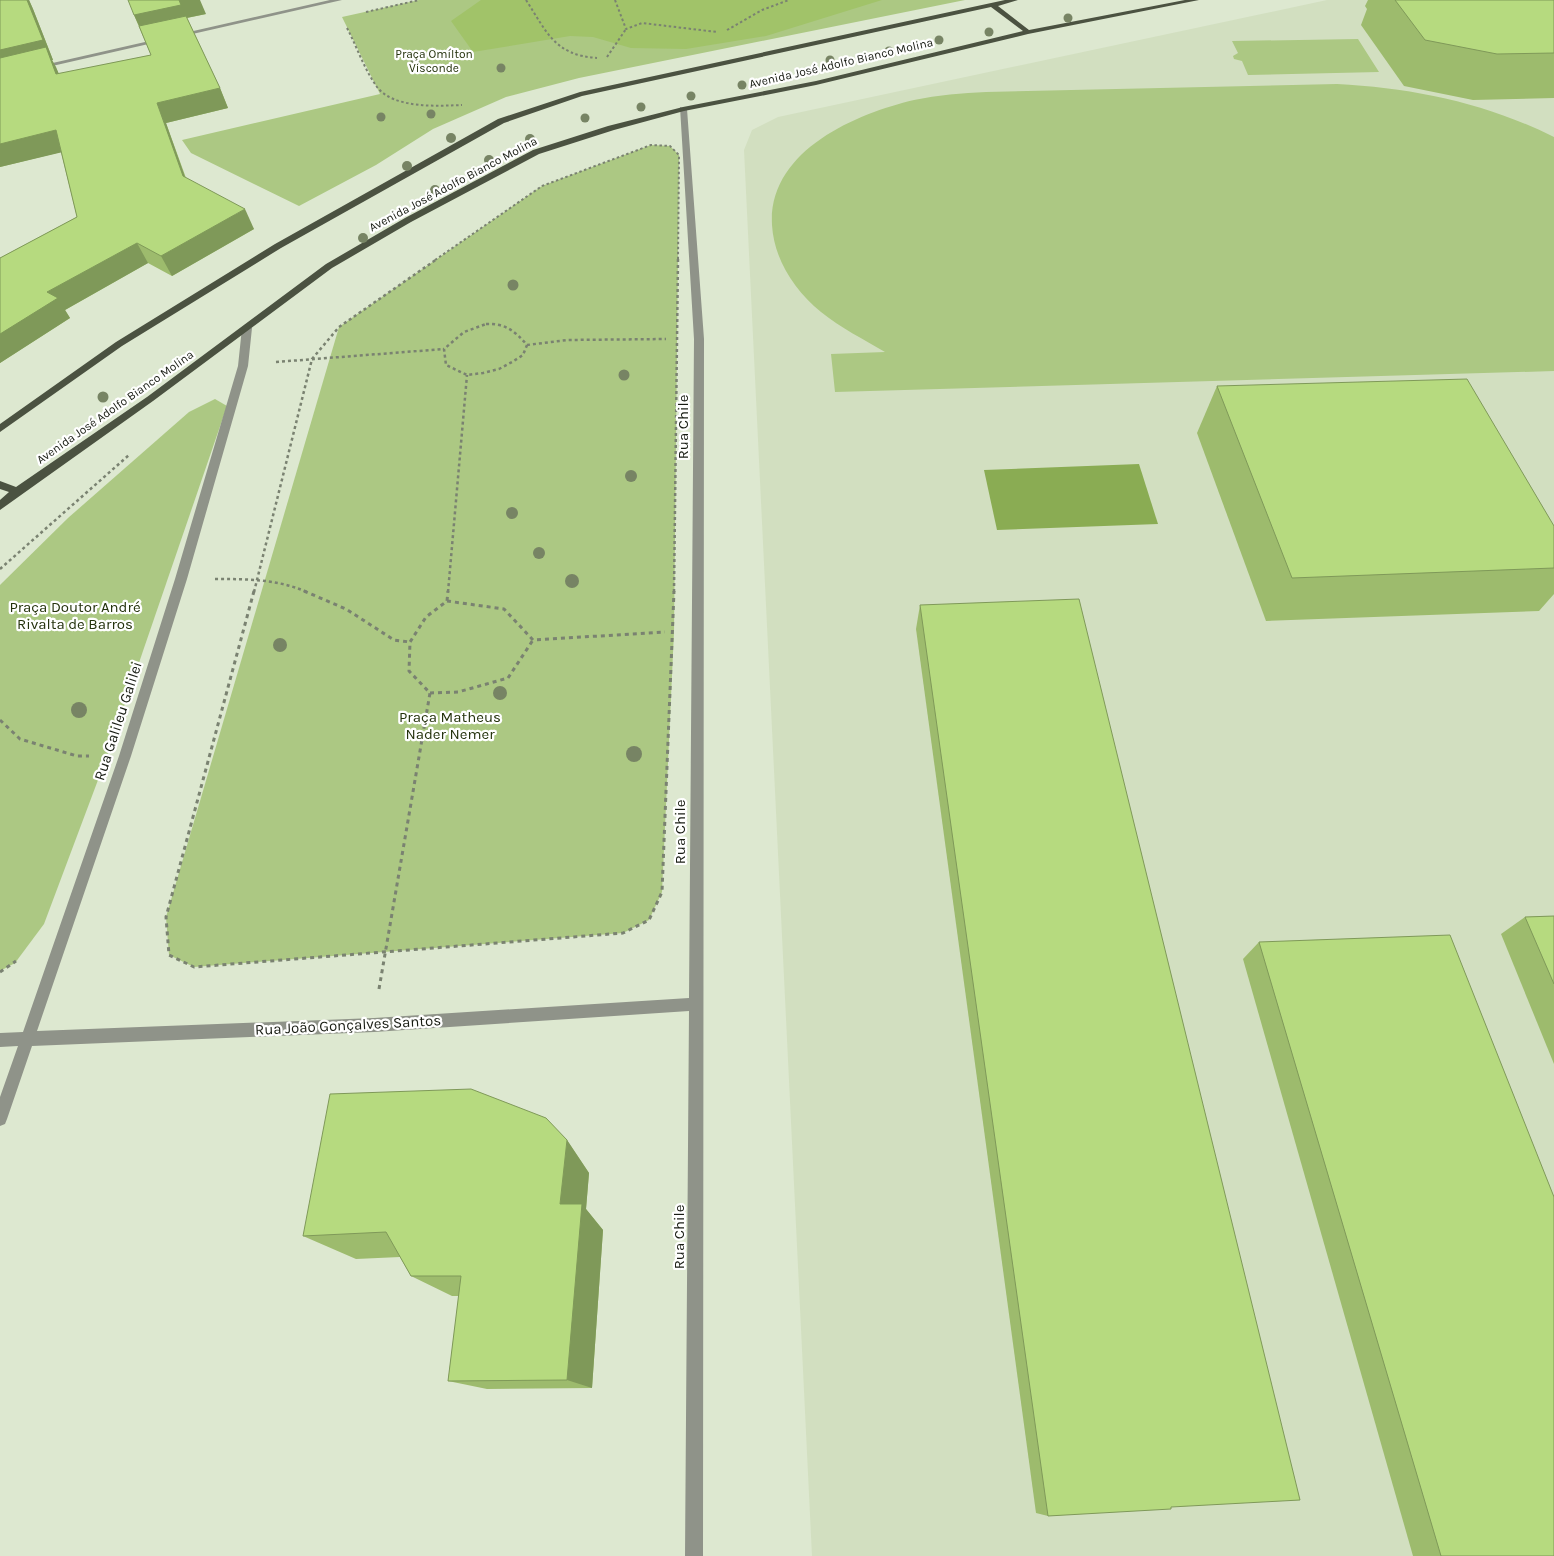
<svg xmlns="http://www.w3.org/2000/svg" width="1554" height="1556" font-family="Karla,sans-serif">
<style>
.built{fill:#d2dfc0}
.green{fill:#acc883}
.forest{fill:#a1c369}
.water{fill:#8aac53}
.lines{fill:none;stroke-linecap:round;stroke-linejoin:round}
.path-far2{stroke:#7a8271;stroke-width:2;stroke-dasharray:2.5 2.5;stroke-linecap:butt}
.path-far1{stroke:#7a8271;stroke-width:2.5;stroke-dasharray:3 3;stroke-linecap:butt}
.path{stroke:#7a8271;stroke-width:3;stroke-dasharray:4 4;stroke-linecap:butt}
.minor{fill:#8f9389;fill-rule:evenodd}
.major{fill:#4b5241;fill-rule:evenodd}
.tree{fill:#778464}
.wall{fill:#9dbb6d}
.shaded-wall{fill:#7f9959}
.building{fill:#b6da7f;stroke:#7f9959}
.labels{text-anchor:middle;stroke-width:4.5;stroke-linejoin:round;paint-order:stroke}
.far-park-label{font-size:12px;fill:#24320c;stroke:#fff}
.far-street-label{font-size:12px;fill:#171b12;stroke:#fff}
.street-label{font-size:15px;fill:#171b12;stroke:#fff}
.park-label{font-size:15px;fill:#24320c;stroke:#fff}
</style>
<rect width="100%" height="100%" fill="#dde8d0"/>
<path class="built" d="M1327 0H1518L1554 41V1556H812L744 150 752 130 778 117Z"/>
<g class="green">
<path d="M419 0H965L579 78 506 97 433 129 376 165 299 206 191 153 182 140 380 94 342 17Z"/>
<path d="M1358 39 1379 72 1248 75 1242 61 1234 59 1233 56 1238 53 1232 41Z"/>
<path d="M1337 84C1413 88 1486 103 1554 137V371L835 392 831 354 885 352C863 339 841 328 821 312 794 290 774 259 772 225 768 151 855 114 914 100 938 95 962 93 986 92Z"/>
<path d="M651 145 670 146 679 155 674 632 662 892 649 920 623 933 194 967 169 955 166 917 339 327 542 186Z"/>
<path d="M215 399 227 406 107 756 44 924 15 963 0 971V585L68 518 189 412Z"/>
</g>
<path class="forest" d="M481 0H882L766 36 686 49 631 48 593 37 570 36 473 52 451 21Z"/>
<path class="water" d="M1139 464 1158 524 997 530 984 470Z"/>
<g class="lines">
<g class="path-far2">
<path d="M526 0C547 32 554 55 597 58"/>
<path d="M615 0 626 29 642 23 717 32"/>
<path d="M366 12 419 0"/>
<path d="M347 28C357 47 364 69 377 87 394 109 438 106 462 105"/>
<path d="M727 30 762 10 789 0"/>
<path d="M607 57 626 29"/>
<path d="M435 260 542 186 651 145 670 146 679 155 678 260"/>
</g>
<g class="path-far1">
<path d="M486 324C505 323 515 331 527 345L523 355 512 362 499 369 483 373 467 375 446 365 444 349 464 332Z"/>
<path d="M527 345 567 340 666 339"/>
<path d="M276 362 444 349"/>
<path d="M0 569 129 455"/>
<path d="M215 579C247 579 277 579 307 592"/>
<path d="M254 592 312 359 339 327 437 259"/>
<path d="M448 592 467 375"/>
<path d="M674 592 678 259"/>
</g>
<g class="path">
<path d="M254 591 166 917 169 955 194 967 623 933 649 920 662 892 674 591"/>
<path d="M304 591 346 609 394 640 410 642"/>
<path d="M447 601 504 609 533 640 665 632"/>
<path d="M430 693 458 692 508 678 533 640"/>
<path d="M0 720 20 739 77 756H89"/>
<path d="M0 972 16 961"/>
<path d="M379 989 430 693 409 671 410 642 426 617 447 601 448 591"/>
</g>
<g class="minor">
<path d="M330 0H342L39 69 35 67Z"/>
<path d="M680 107 687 109 704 339 703 1556H685L689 1011 374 1032 32 1046 7 1119 5 1124 0 1126V1097L18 1046 0 1047V1033L23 1032 119 756 175 579 238 366 242 328 247 325 252 328 248 366 187 579 131 756 37 1031 374 1018 689 998 694 339Z"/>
</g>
<path class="major" d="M1005 0H1018L998 6 1029 30 1185 0H1199L1028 34 816 85 684 111 614 130 539 154 411 222 332 268 153 401 0 510V500L9 492 0 489V481L16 487 147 397 326 264 405 218 533 150 608 126 683 107 816 81 1023 31 991 7 582 96 504 123 281 248 122 346 0 432V424L116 342 275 244 498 119 580 92Z"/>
</g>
<g class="tree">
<circle cx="1068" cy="18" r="4.5"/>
<circle cx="989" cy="32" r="4.5"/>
<circle cx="939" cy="40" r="4.5"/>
<circle cx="889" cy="51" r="4.5"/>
<circle cx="830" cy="60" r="4.5"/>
<circle cx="415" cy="61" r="4.5"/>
<circle cx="501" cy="68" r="4.5"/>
<circle cx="742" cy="85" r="4.5"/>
<circle cx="691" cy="96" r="4.5"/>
<circle cx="641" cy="107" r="4.5"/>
<circle cx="431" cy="114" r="4.5"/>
<circle cx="381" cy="117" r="4.5"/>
<circle cx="585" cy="118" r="4.5"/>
<circle cx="451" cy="138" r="5"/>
<circle cx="530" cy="139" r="5"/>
<circle cx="489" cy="160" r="5"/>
<circle cx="407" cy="166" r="5"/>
<circle cx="435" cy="190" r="5"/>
<circle cx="363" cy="238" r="5"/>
<circle cx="513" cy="285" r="5.5"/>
<circle cx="624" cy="375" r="5.5"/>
<circle cx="103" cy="397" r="5.5"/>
<circle cx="631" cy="476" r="6"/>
<circle cx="512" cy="513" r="6"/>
<circle cx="539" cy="553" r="6"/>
<circle cx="572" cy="581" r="7"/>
<circle cx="280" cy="645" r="7"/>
<circle cx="500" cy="693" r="7"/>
<circle cx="79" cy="710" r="8"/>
<circle cx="634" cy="754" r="8"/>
</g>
<g class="wall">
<path d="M0 0H29L33 9 53 60H52L59 74 151 55 134 15 206 14 187 18 220 88 228 108 166 123 186 178 254 229 172 276 148 263 65 310 70 318 0 363V258L77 217 61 152 0 167Z"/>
<path d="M1368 0H1554V98L1473 100 1404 86 1361 25 1367 9 1365 6Z"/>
<path d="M1217 386 1554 526V594L1539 611 1266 621 1197 433Z"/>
<path d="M920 605 1171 1507 1048 1516 1036 1513 916 629Z"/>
<path d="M1554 916V1064L1501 934 1525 917Z"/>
<path d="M1259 942 1554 1556H1413L1243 959Z"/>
<path d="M567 1140 589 1173 586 1209 603 1230 592 1388 487 1389 448 1381 459 1296H452L411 1276 400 1257 356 1259 303 1236Z"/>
</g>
<g class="shaded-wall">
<path d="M27 0H29L33 9 53 60H52L56 67 67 94 0 72V50Z"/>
<path d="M178 0H200L206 14 186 18 145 39 134 15Z"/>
<path d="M220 88 228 108 166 123 192 197 183 176 157 103Z"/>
<path d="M56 130 67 151 0 167V144Z"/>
<path d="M245 209 254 229 172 276 161 256Z"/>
<path d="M137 243 148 263 65 310 70 318 0 363V334L47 292Z"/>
<path d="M567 1140 589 1173 586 1209 603 1230 592 1388 567 1380 560 1204Z"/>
</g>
<g class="building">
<path d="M0 0H27L43 40 0 50Z"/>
<path d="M128 0H179L181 5 134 15Z"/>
<path d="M1395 0H1554V53L1497 54 1425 40Z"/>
<path d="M186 16 220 88 157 103 183 176 245 209 161 256 137 243 47 292 58 298 0 334V258L77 217 56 130 0 144V58L46 47 56 74 151 55 139 26Z"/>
<path d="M1467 379 1554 526V568L1292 578 1217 386Z"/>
<path d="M1079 599 1300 1500 1171 1507V1509L1048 1516 920 605Z"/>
<path d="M1554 916V984L1525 917Z"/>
<path d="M1450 935 1554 1197V1556H1441L1259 942Z"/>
<path d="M471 1089 546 1118 567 1140 560 1204H582L567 1380 448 1381 461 1276H411L386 1232 303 1236 330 1094Z"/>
</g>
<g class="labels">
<g class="far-park-label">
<text x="434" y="58">Praça Omílton<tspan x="434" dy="14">Visconde</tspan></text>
</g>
<g class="far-street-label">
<text transform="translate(841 63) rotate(-13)" y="4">Avenida José Adolfo Bianco Molina</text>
<text transform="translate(453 184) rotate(-28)" y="4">Avenida José Adolfo Bianco Molina</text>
<text transform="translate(115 407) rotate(-35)" y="4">Avenida José Adolfo Bianco Molina</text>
</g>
<g class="street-label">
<text transform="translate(683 427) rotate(-90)" y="5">Rua Chile</text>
<text transform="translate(118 721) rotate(-72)" y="5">Rua Galileu Galilei</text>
<text transform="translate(680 832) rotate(-90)" y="5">Rua Chile</text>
<text transform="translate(348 1025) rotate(-3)" y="5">Rua João Gonçalves Santos</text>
<text transform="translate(679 1237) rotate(-90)" y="5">Rua Chile</text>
</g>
<g class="park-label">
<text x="75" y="612">Praça Doutor André<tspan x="75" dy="17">Rivalta de Barros</tspan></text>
<text x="450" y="722">Praça Matheus<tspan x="450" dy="17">Nader Nemer</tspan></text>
</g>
</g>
</svg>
